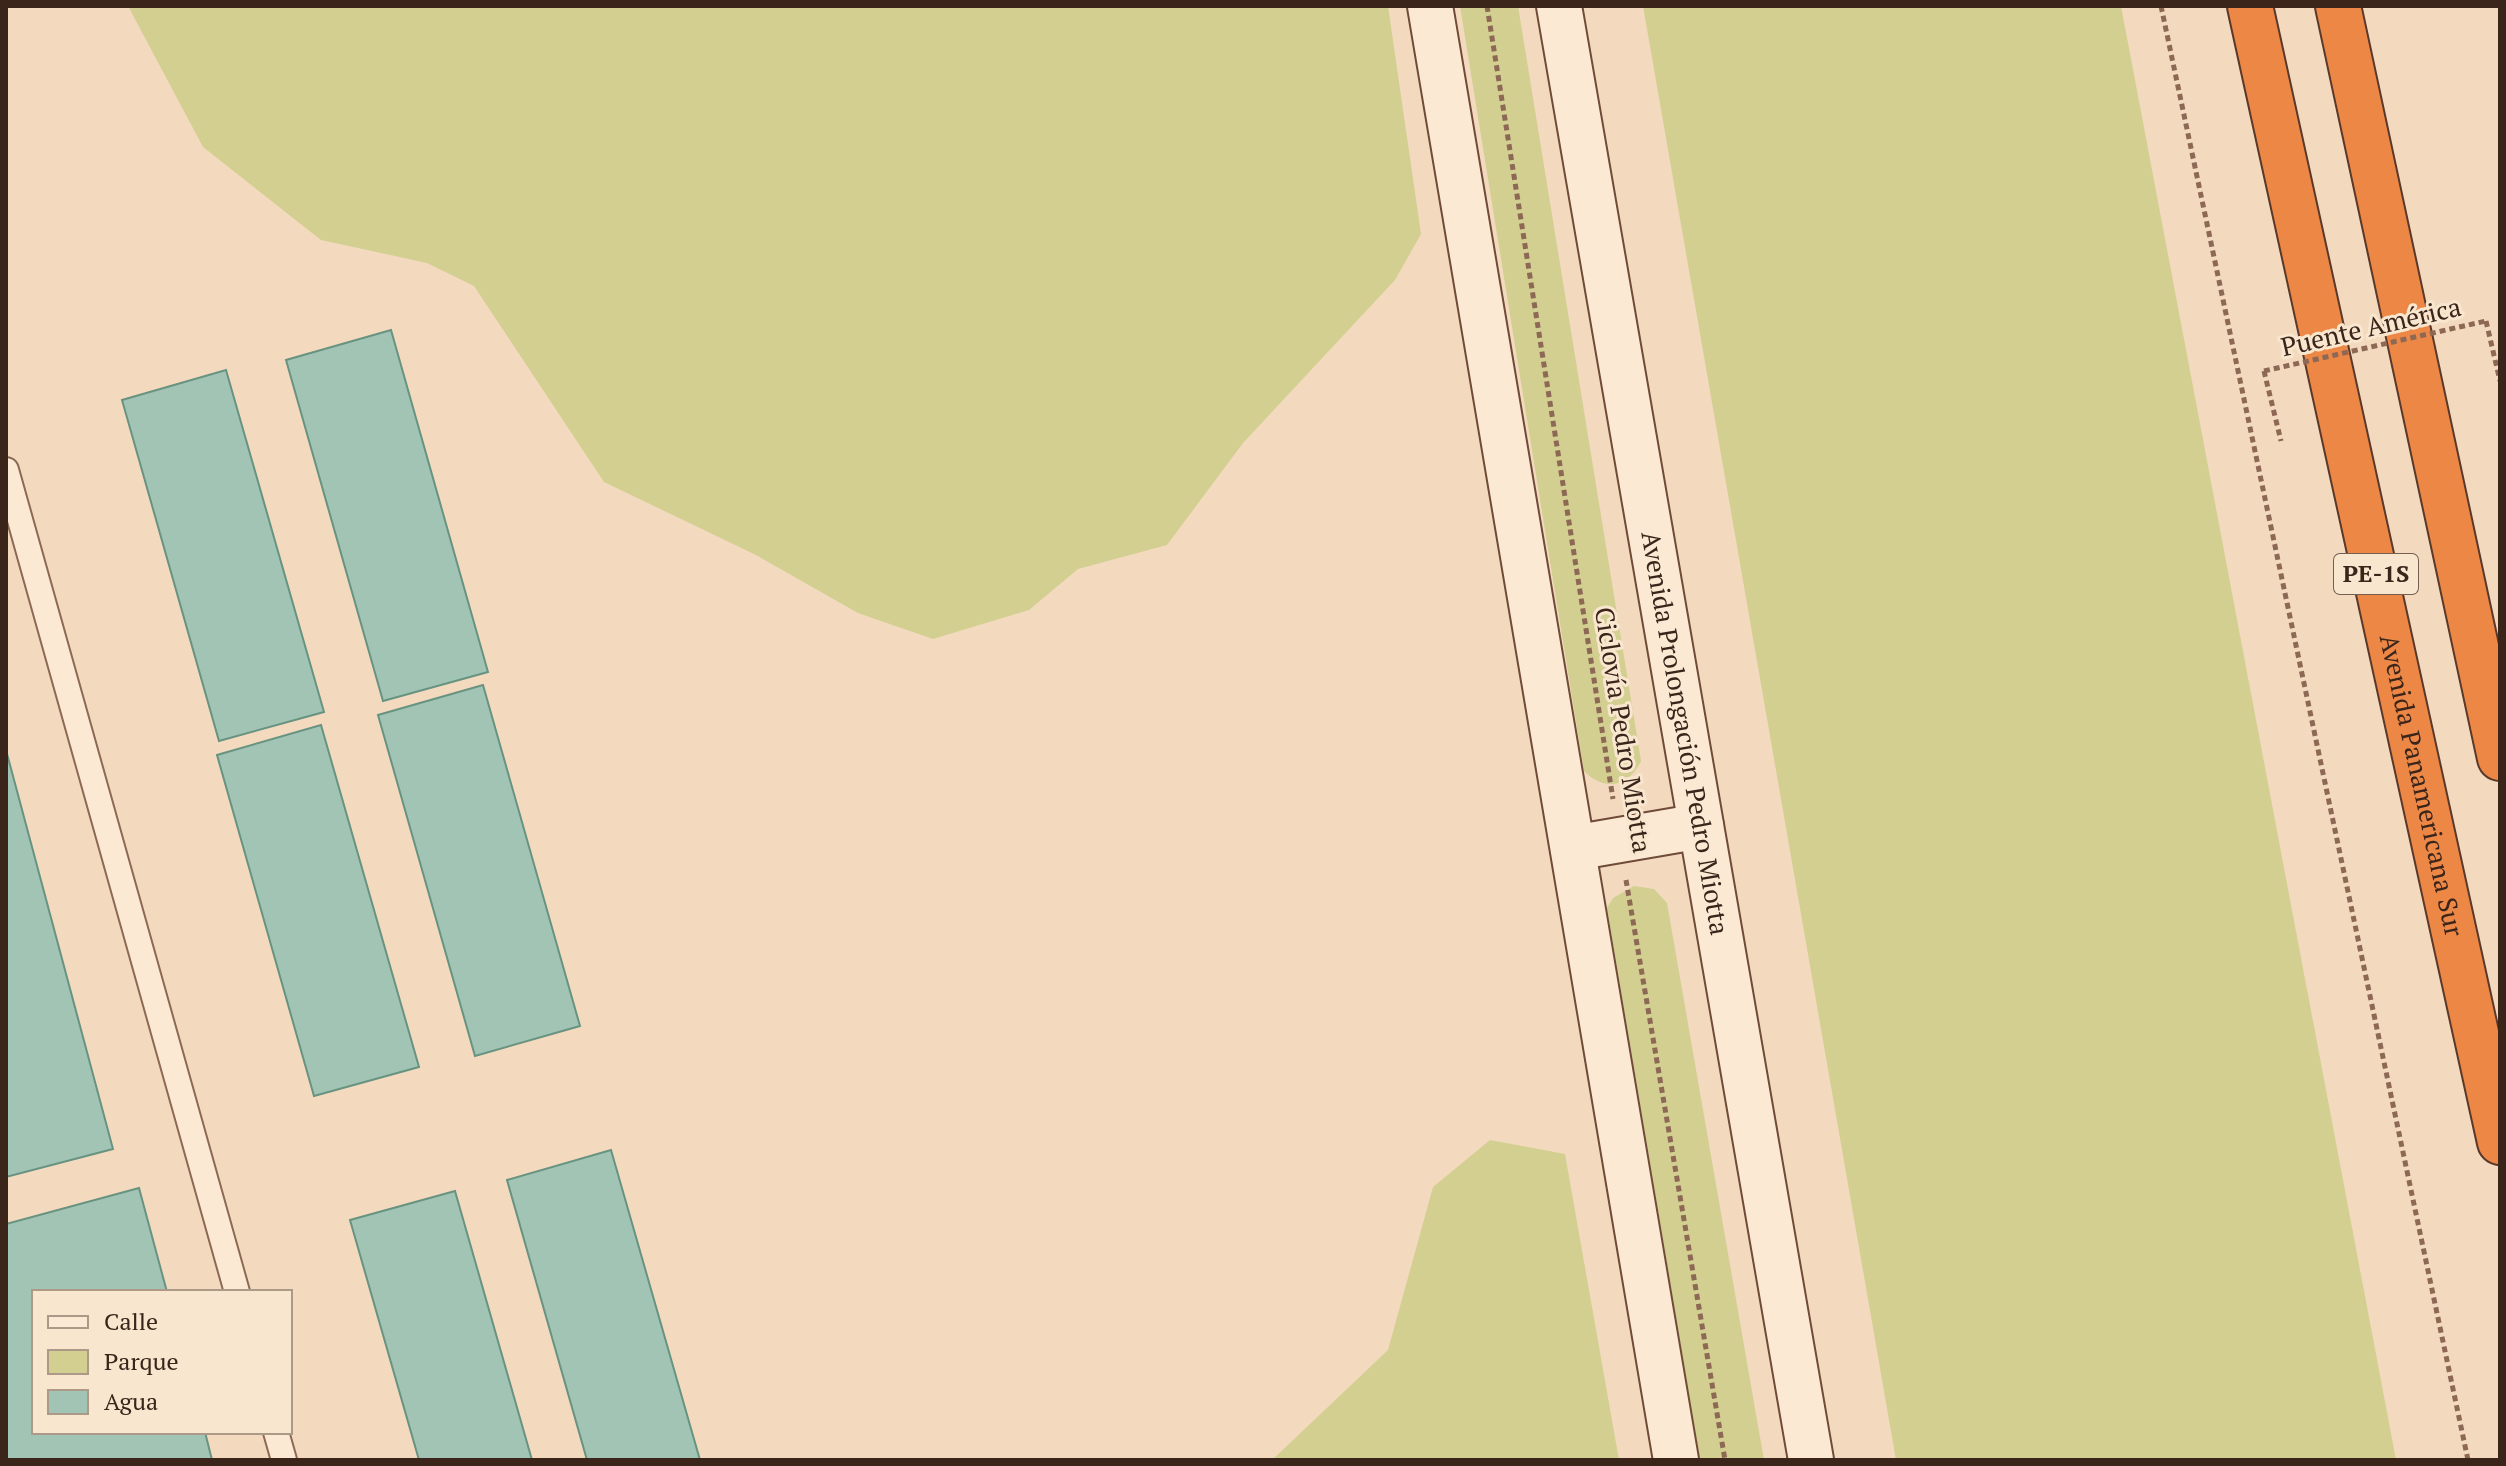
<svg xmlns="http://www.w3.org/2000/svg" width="2506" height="1466" font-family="'PT Serif',serif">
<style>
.green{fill:#d2cf91}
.water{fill:#a2c4b4;stroke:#689381;stroke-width:2}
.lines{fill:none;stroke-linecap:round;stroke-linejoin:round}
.lane-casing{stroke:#8d6955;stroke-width:28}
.secondary-casing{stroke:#6f4b38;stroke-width:48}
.highway-casing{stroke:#5a382a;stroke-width:48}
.path{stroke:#8d6955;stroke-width:5;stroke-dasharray:6 4;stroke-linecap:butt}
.lane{stroke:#fce9d3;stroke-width:24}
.secondary{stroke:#fce9d3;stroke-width:44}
.highway{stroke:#ec8745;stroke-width:44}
.path-bridge{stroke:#8d6955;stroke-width:5;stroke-dasharray:6 4;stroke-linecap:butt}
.labels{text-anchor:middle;stroke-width:6;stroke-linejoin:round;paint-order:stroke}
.shield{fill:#f9e6cf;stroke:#745f51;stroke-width:2}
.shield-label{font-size:24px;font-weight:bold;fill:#3b251b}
.street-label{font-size:26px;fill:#3b251b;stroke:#f9e6cf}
</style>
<rect width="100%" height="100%" fill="#f3dabf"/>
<g class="green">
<path d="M128 6H1388L1421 234 1395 280 1243 443 1167 545 1078 569 1029 610 933 639 858 613 756 555 604 482 474 286 427 263 321 240 203 147Z"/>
<path d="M1460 6H1518L1641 761C1629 787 1604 792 1584 771Z"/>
<path d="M1643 6H2121L2396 1460H1896Z"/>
<path d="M1634 886 1654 889 1667 903 1764 1460H1700L1607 908 1613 898Z"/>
<path d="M1490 1140 1565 1154 1619 1460H1272L1388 1350 1433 1187Z"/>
</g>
<g class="water">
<path d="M391 330 488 672 383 701 286 360Z"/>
<path d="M226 370 324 712 219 741 122 400Z"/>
<path d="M483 685 580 1026 475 1056 378 715Z"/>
<path d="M321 725 419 1067 314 1096 217 755Z"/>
<path d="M6 750 113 1149 6 1177Z"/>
<path d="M611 1150 700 1460H587L507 1180Z"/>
<path d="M139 1188 167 1292H34V1432H205L212 1460H6V1224Z"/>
<path d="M455 1191 532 1460H419L350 1220Z"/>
</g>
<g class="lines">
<defs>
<g id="lane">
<path d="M6 470 237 1292"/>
<path d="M276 1432 284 1460"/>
</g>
<g id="secondary">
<path d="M1430 6 1676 1460"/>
<path id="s1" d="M1559 6 1811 1460"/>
<path d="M1573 848 1701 826"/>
</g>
<g id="highway">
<path id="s2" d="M2250 6 2500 1142"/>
<path d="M2338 6 2500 758"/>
</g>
</defs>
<use href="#lane" class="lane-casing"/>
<use href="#secondary" class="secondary-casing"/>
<use href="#highway" class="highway-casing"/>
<g class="path">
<path d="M1487 6 1613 799"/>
<path d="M2161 6 2468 1460"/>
<path d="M2486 321 2500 381"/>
<path d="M2264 371 2281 441"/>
<path d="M1626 880 1725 1460"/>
</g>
<use href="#lane" class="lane"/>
<use href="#secondary" class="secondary"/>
<use href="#highway" class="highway"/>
<path class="path-bridge" d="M2264 371 2486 321"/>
</g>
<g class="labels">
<rect class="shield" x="2334" y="554" width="84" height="40" rx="6"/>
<g class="shield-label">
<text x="2376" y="582">PE-1S</text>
</g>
<g class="street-label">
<text transform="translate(2371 327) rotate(-13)" y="9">Puente América</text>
<text transform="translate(1623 730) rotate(81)" y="9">Ciclovía Pedro Miotta</text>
<text dy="9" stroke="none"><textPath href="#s1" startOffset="738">Avenida Prolongación Pedro Miotta</textPath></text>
<text dy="9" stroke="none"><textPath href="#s2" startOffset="798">Avenida Panamericana Sur</textPath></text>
</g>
</g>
<rect width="2506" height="1466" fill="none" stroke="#3b251b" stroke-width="16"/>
<rect x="32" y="1290" width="260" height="144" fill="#f9e6cf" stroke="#ad9987" stroke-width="2"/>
<rect x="48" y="1316" width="40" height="12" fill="#fce9d3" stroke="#ad9987" stroke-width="2"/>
<text x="104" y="1330" font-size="24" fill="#3b251b">Calle</text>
<rect x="48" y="1350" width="40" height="24" fill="#d2cf91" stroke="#ad9987" stroke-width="2"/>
<text x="104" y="1370" font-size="24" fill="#3b251b">Parque</text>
<rect x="48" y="1390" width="40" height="24" fill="#a2c4b4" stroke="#ad9987" stroke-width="2"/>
<text x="104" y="1410" font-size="24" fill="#3b251b">Agua</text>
</svg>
